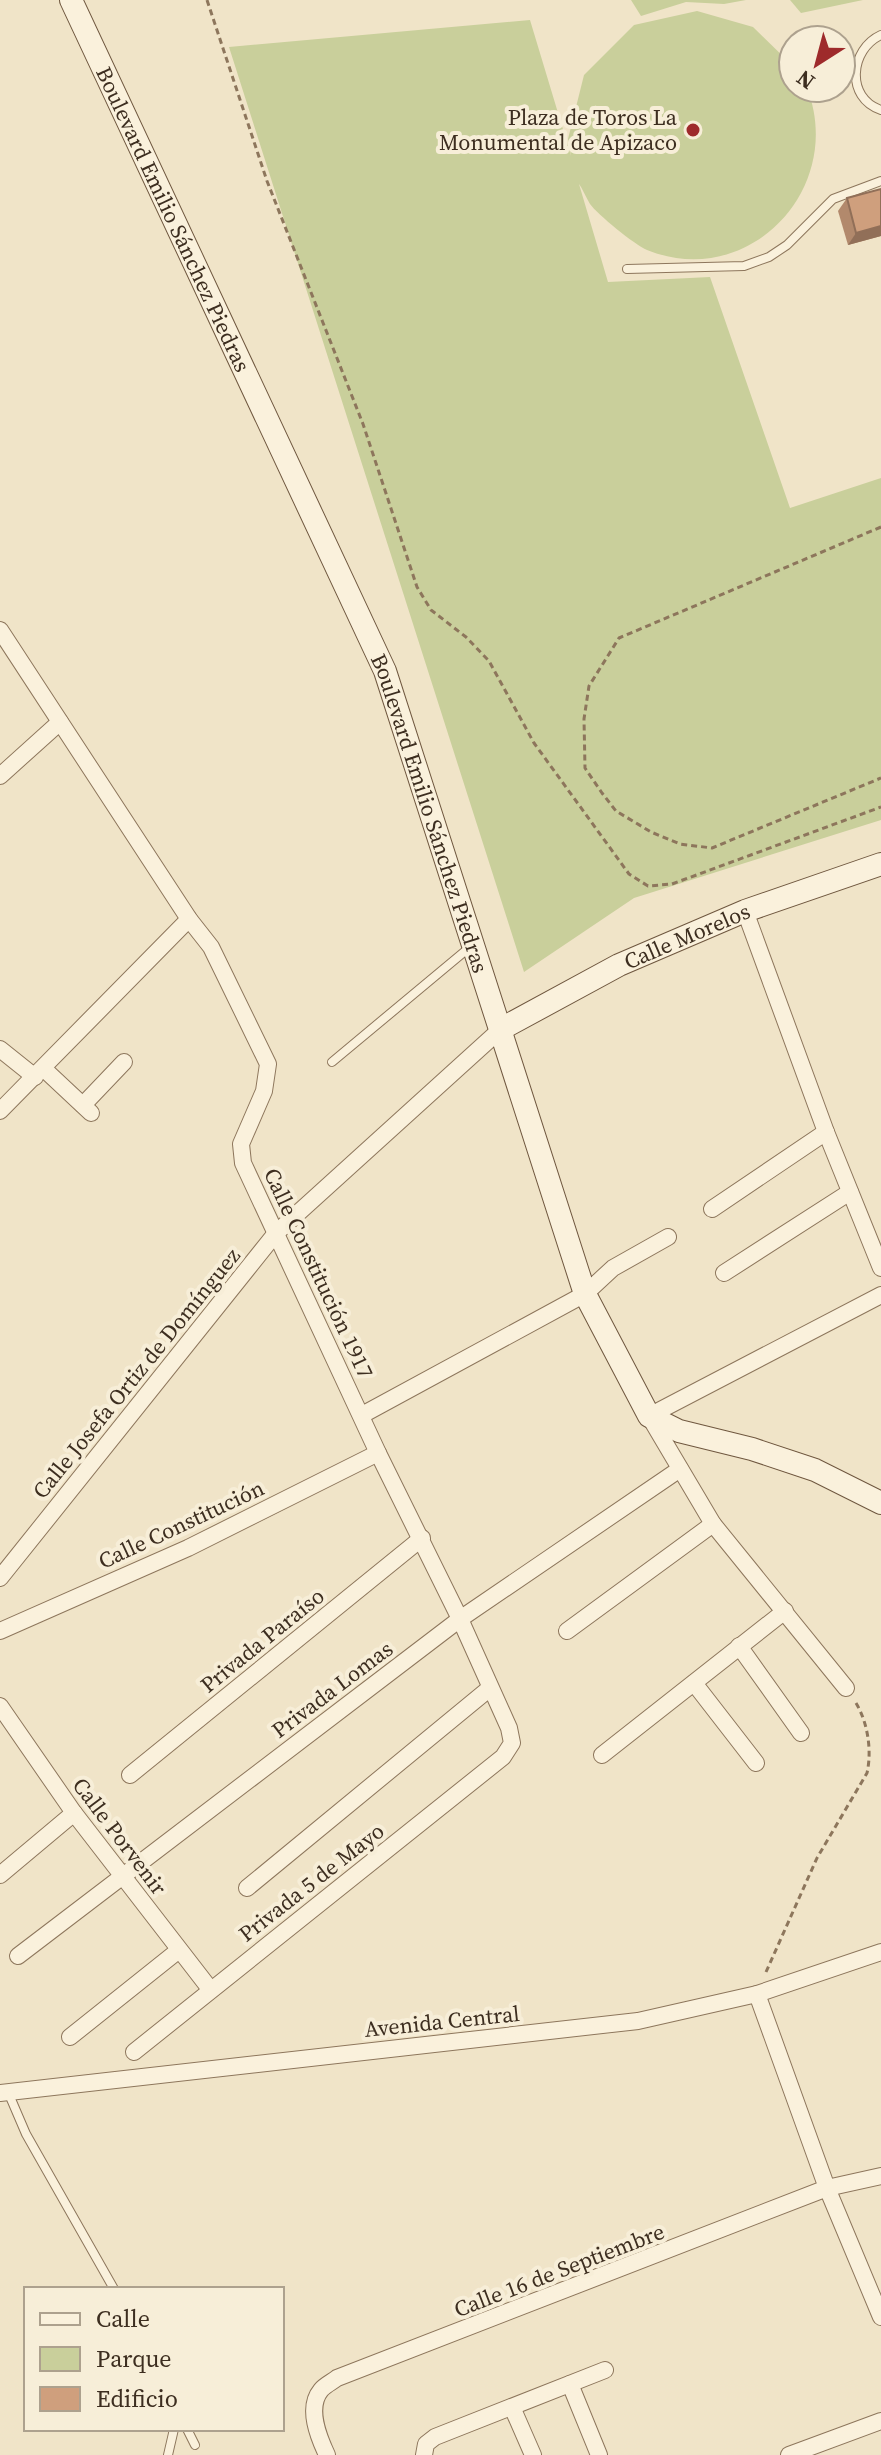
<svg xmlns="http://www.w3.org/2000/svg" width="881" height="2455" font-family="'Source Serif 4',serif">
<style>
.green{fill:#c9cf9b}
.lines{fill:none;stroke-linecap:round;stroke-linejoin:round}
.lane-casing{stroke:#8d765c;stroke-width:10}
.street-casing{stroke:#8d765c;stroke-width:18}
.secondary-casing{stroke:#6f573f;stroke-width:24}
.path{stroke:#8d765c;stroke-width:3;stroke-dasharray:6 4;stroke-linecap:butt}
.lane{stroke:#faf1dc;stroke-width:8}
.street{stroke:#faf1dc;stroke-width:16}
.secondary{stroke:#faf1dc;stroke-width:22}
.wall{fill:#b2896c}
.shaded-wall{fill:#916f58}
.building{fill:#cf9f7d;stroke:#916f58;stroke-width:2}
.poi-dot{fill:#9e2a2b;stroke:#f7eed8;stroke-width:3}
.labels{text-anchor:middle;stroke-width:8;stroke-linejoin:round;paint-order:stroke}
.poi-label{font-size:22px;fill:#3d2e20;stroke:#f7eed8;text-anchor:end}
.street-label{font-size:22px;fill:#3d2e20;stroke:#f7eed8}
</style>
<rect width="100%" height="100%" fill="#f0e4c8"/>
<g class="green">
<path d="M631 0H746L724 4 686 2 641 16Z"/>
<path d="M790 0H863L801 13Z"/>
<path d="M697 11 753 27 793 66V88H807C846 188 749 291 647 250 635 245 597 214 590 204 586 197 582 188 579 184L608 282 710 277 790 508 881 478V820L634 898 524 972 229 47 530 20 571 156 568 139 584 75 634 25Z"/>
</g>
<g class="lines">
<defs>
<g id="lane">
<path d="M881 35C850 49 845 98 881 110"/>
<path d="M627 269 744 266 769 257 787 245 833 199 881 181"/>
<path d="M332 1062 470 947"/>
<path d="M8 2092 26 2134 114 2289"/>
<path d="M187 2429 195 2445"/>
<path d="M168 2455 174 2429"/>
</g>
<g id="street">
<path d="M0 630 189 919 211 947 268 1064 264 1091 241 1144 243 1163 378 1453 460 1619 509 1728 512 1743 503 1757 134 2052"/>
<path d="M0 776 60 722"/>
<path d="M745 911 826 1132 881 1268"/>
<path d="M0 1049 35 1077"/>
<path d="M44 1069 91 1113"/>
<path d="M83 1105 124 1062"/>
<path d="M0 1111 189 919"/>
<path d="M712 1209 826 1132"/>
<path d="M724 1273 850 1192"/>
<path d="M362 1415 585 1294 613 1268 668 1237"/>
<path d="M0 1578 276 1233 501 1029"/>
<path d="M0 1631 188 1548 378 1453"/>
<path d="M567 1631 713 1524"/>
<path d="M739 1646 801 1733"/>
<path d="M694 1683 756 1763"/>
<path d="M846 1688 713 1524 649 1416 881 1295"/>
<path d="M0 1706 74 1813 210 1989"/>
<path d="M602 1755 785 1611"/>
<path d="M130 1775 422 1538"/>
<path d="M0 1875 74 1813"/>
<path d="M247 1888 490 1688"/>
<path d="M18 1956 460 1619 680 1469"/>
<path d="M757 1994 827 2188 881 2317"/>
<path d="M70 2037 179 1950"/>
<path d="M0 2093 638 2021 757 1994 881 1952"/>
<path d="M570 2384 599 2455"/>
<path d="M512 2407 533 2455"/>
<path d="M327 2455C319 2438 306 2408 321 2390 325 2385 332 2382 337 2378L827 2188 881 2176"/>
<path d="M424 2455 426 2444 435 2437 605 2370"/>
<path d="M789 2455 881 2421"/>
</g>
<g id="secondary">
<path id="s1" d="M71 0 385 671 585 1294 649 1416 679 1431 752 1449 815 1470 881 1503"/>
<path id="s2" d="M501 1029 619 965 745 911 881 864"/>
</g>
</defs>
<use href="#lane" class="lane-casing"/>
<use href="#street" class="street-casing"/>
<use href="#secondary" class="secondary-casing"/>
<g class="path">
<path d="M207 0 267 181 363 424 417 587 431 610 466 637 489 661 534 743 629 874 648 886 672 884 881 807"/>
<path d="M881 527 619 638 589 686 584 719 585 768 602 793 616 811 651 832 680 844 712 848 881 778"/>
<path d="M766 1972 817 1858 867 1773C872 1751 868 1723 856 1703"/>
</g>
<use href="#lane" class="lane"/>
<use href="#street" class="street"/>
<use href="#secondary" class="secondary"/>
</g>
<path class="wall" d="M847 198 881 236 848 245 838 211Z"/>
<path class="shaded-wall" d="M881 226V236L848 245 856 233Z"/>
<path class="building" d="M881 189V226L856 233 847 198Z"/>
<circle class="poi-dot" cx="693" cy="130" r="8"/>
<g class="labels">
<g class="poi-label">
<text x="677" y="125">Plaza de Toros La<tspan x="677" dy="25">Monumental de Apizaco</tspan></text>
</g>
<g class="street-label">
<text dy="8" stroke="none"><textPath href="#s1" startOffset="242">Boulevard Emilio Sánchez Piedras</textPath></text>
<text dy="8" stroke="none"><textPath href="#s1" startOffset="890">Boulevard Emilio Sánchez Piedras</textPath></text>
<text dy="8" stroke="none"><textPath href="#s2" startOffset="208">Calle Morelos</textPath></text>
<text transform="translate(319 1273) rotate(65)" y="8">Calle Constitución 1917</text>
<text transform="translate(136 1373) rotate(-51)" y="8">Calle Josefa Ortiz de Domínguez</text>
<text transform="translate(181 1524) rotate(-25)" y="8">Calle Constitución</text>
<text transform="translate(262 1640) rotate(-39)" y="8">Privada Paraíso</text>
<text transform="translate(332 1689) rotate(-37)" y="8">Privada Lomas</text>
<text transform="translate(120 1836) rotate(53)" y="8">Calle Porvenir</text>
<text transform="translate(311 1882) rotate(-38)" y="8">Privada 5 de Mayo</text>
<text transform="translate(442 2021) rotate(-6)" y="8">Avenida Central</text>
<text transform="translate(559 2270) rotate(-21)" y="8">Calle 16 de Septiembre</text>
</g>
</g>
<rect x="24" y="2287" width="260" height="144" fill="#f7eed8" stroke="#ada18e" stroke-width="2"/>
<rect x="40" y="2313" width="40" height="12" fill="#faf1dc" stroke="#ada18e" stroke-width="2"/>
<text x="96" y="2327" font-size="24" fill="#3d2e20">Calle</text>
<rect x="40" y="2347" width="40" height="24" fill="#c9cf9b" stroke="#ada18e" stroke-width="2"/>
<text x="96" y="2367" font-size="24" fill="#3d2e20">Parque</text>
<rect x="40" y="2387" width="40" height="24" fill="#cf9f7d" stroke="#ada18e" stroke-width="2"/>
<text x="96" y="2407" font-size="24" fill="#3d2e20">Edificio</text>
<g transform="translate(817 64) rotate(216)"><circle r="38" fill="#f7eed8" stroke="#ada18e" stroke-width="2"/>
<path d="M0-6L14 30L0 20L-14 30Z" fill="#9e2a2b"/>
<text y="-12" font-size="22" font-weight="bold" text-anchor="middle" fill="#3d2e20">N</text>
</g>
</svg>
